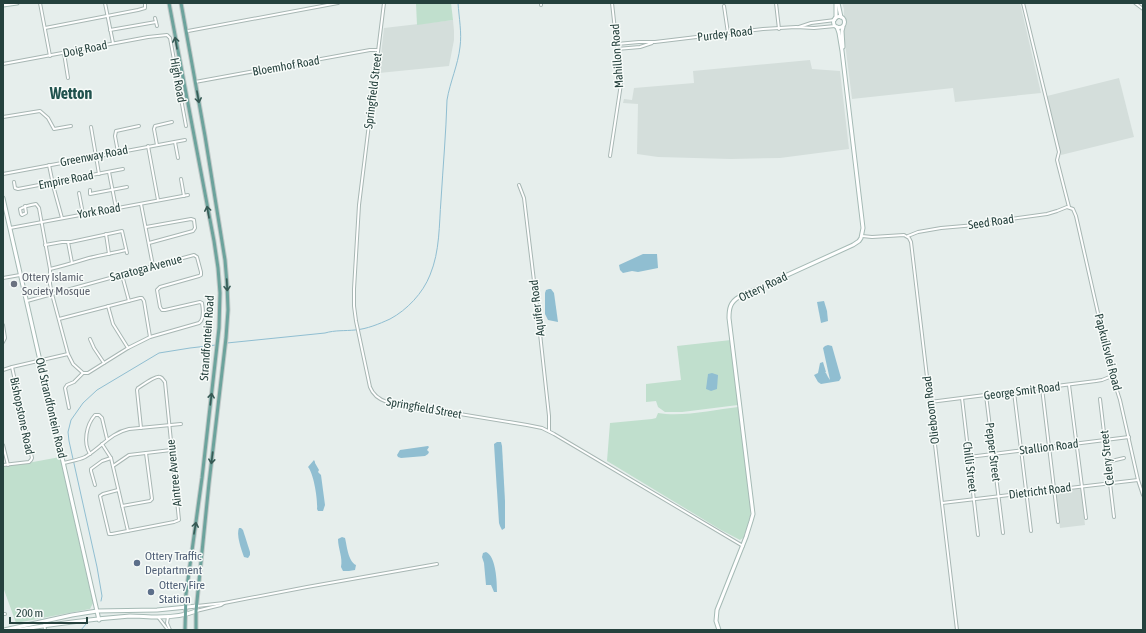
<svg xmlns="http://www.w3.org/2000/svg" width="1146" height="633" font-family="'Asap Condensed',sans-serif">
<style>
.built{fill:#d4dedb}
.green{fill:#c0dfcd}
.water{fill:#90bed1}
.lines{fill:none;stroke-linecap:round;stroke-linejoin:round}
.stream{stroke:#90bed1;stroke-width:1}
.street-casing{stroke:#a8b7b4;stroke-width:4}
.secondary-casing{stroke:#a5bab5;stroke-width:5}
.primary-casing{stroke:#c2cac9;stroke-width:5}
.street{stroke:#fff;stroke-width:2}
.secondary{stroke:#fff;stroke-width:3}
.primary{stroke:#6ca39c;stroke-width:3}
.oneway{stroke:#375a55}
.worship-dot{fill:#6b7280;stroke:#f7fbf9;stroke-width:1.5}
.service-dot{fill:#5c6f8a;stroke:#f7fbf9;stroke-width:1.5}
.labels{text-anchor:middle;stroke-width:3;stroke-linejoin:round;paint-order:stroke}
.street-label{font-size:12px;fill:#25413d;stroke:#f7fbf9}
.worship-label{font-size:12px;fill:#5b616d;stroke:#f7fbf9;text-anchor:start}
.service-label{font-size:12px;fill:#4e5e75;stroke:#f7fbf9;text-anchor:start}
.district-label{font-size:16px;font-weight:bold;fill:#21534e;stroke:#f7fbf9}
</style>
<rect width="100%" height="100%" fill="#e6eeec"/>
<g class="built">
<path d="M842 3H1020L1041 93 955 102 953 88 852 99 844 35V9Z"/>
<path d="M453 20 454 31V40L449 66 379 73 384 28Z"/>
<path d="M810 60 812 69 840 71 849 149 780 158 731 159 658 157 637 154 638 104 623 103 624 99 632 100 634 88 694 83 693 71Z"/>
<path d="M1119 78 1134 137 1061 155 1047 96Z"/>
<path d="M1081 488 1085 525 1060 528 1056 491Z"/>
</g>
<g class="green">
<path d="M416 3H451L453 20 417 25Z"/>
<path d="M731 340 738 405 682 412H665L658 407 656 401 646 402V384L681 380 677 346Z"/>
<path d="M738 407 751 507C751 518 747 528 743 538L740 540 721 530 607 461 610 423 652 419 656 418 658 413C682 417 714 410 738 407Z"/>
<path d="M60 457 93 603 90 609 16 623 3 587V466L33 462Z"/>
</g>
<g class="water">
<path d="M643 254H657L658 268 638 272 632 271 623 273 620 270 619 265Z"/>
<path d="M549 289H551L554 293 558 322 548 320 545 314V293L546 290Z"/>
<path d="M824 301 827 311 828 321 821 323 817 302Z"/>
<path d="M828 345 832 346 841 378 839 381 821 384 818 382 814 375 818 373 820 363 823 362 826 372 825 373H826L828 377 830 380 823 348 825 346Z"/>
<path d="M712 373 718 375 717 389 711 391 706 389 708 374Z"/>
<path d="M497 442H501L502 446 505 501V528L502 530 500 526 499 523 494 444Z"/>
<path d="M428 446 429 447 427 450 429 452 428 454 425 456 401 458 398 457 397 455 400 450Z"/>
<path d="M314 460 315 462V463L319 470 318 472 321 475 325 505 323 511H318L317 509C318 501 314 474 308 467Z"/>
<path d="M239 528H241L243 530 250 552V555L248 558 244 557C241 549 236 534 239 528Z"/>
<path d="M342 537 345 538C347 546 348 561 356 565L355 570 349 571H343L341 567C343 558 338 548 338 539Z"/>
<path d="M486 552C496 556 497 582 497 592H494L491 585H486L484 563 482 557 483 553Z"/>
</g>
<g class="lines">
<g class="stream">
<path d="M227 343 325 333C335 330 345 331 355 330 367 329 379 324 390 319 407 310 423 293 430 275 440 251 439 225 441 200 443 167 446 133 447 100 450 82 458 65 460 47 462 33 459 18 458 3"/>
<path d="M101 601 102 596 97 567 69 441 68 432 71 420 83 403 97 390 159 353 190 348 216 345"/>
<path d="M81 630 86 624"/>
</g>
<defs>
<g id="street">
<path d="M40 3 50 56"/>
<path d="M105 3 113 43"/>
<path d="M384 3 359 205 354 289V306L356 321 370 387C373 395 378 399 387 402L527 425 542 428 554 434 743 546"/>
<path d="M541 3V5"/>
<path d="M776 3 779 29"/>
<path d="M1023 3 1059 152 1057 160 1069 207"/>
<path d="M1135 3 1143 9"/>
<path d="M724 6 728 33"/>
<path d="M155 18 157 26"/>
<path d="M799 27 811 23 835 20"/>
<path d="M45 28 138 10 145 8V3"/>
<path d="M110 30 156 22"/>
<path d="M188 31 338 3"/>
<path d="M617 44 639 42H655L763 29 796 27 814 28 835 26"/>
<path d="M617 49 640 47 652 43"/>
<path d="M64 53 68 78"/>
<path d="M3 64 148 37 167 35 170 38 186 126"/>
<path d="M195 82 370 50H378"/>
<path d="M3 117 40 111 48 118 54 129 71 126"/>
<path d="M91 127 99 174"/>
<path d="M175 142 178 158"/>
<path d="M157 145 154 129 155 126 172 122"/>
<path d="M148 146 158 200"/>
<path d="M118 152 115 136 116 131 139 126"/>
<path d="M610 156 621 84 612 3"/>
<path d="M49 165 54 189 62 218"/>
<path d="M109 172 116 208"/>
<path d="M3 174 185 140"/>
<path d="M181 179 184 196"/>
<path d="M14 182 15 188 18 189 123 169"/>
<path d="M519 185 524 198 537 306 549 416V431"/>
<path d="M90 190V194L127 187"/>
<path d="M79 193 83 214"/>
<path d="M141 204 153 266"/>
<path d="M25 206 26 213 22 215 21 214 20 209C25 206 30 205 36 204L39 208 50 269V284L52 294 68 354 73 364 83 373H88L128 348 150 337 199 323 201 321C204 316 203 309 202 303L200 302 165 310H162L160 307 157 290 160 287 199 276 201 275V272L197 257 194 255C138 270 82 286 27 301"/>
<path d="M146 227 191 219 194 220 195 228 193 231 149 243"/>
<path d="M10 228 188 195"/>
<path d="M106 234 109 254"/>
<path d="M862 236 872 237 904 235 909 238 911 242 957 630"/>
<path d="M908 236 918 232 941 228 987 224 1004 220 1047 214 1057 211 1067 207 1073 209 1076 216 1112 375 1120 400 1138 480 1143 495"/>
<path d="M68 242 72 263"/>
<path d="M45 245 62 242H71L122 231 127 253"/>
<path d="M50 269C63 266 76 262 89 258 101 255 114 253 126 250"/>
<path d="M122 275 129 301"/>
<path d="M3 278 20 275"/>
<path d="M108 306 113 324 128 348"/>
<path d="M59 319 140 298H142L144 301 150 337"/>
<path d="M3 325 5 338 3 342"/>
<path d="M90 339 94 348 104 363"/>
<path d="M3 370 12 367 68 354"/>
<path d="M1069 385 1086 518"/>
<path d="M1042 388 1058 522"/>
<path d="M1014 392 1031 531"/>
<path d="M986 395 1003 533"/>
<path d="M962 398 978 535"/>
<path d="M1100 399 1114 517"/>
<path d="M930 402 1096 381 1102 380 1112 376"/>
<path d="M69 408 65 388 67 385 74 382 83 373"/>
<path d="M102 444 111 458 128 531"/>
<path d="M3 445 8 465"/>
<path d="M90 454C83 443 86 425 95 415H99L102 418 107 439"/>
<path d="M969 457 1129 437"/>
<path d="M1107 462 1124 458"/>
<path d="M63 463C71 461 79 460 85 457 101 448 110 433 129 429L181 424"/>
<path d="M3 465 29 462 31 460 32 458 12 367"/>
<path d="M113 466 129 455 171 450"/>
<path d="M95 485 91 471V469L102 461 111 458"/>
<path d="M118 490 103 494 100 496 109 534H112L174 522 179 520 165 382C163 380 163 378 160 377 156 375 143 385 138 388L137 390 141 428"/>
<path d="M942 503 1138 480"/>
<path d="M122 506 150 501 152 499 146 453"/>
<path d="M197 606 224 603 307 587 437 564"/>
<path d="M196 611 221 605 224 603"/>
<path d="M3 614H5"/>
<path d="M158 617 168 630"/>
<path d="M168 617 167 623 170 630"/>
<path d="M44 621 45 630"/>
</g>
<g id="secondary">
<path d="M836 3V18"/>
<path d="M838 3 841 17"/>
<path d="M3 5 17 3"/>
<circle cx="839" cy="22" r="5.5"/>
<path d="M843 27 842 31 843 47"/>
<path d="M3 198 99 620"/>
<path d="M4 630 72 615 97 611 157 610 197 606"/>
<path d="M17 630C54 624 92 619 130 616 139 616 148 617 157 617 171 617 184 616 196 611"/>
<path d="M719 630 716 621 717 610 746 537 751 521 753 514 729 318C729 309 730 302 739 297L853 245 859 241 861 238 863 228 842 51 839 33 837 27"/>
</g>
<g id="primary">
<path d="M169 3 214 241 218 268 220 293 219 328 202 478 186 594 185 630"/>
<path d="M181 3 205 136 225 260 227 284 228 310 226 338 209 483 196 611V630"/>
</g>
</defs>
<use href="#street" class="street-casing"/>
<use href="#secondary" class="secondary-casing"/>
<use href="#primary" class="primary-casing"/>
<use href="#street" class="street"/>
<use href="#secondary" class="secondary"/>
<use href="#primary" class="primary"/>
</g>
<defs><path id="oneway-shaft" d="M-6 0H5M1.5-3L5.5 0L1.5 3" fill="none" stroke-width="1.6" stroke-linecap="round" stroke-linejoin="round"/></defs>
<g class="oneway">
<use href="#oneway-shaft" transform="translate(176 43) rotate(-100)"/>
<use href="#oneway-shaft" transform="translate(198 97) rotate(80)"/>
<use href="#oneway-shaft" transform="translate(208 212) rotate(-100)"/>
<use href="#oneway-shaft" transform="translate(227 285) rotate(87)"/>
<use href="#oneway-shaft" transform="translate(211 399) rotate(-83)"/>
<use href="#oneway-shaft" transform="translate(212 458) rotate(97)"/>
<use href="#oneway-shaft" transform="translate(195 528) rotate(-80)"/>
</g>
<circle class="worship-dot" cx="14" cy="284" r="4"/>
<g class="service-dot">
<circle cx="137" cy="563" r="4"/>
<circle cx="151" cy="592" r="4"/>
</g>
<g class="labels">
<g class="street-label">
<text transform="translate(725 34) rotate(-7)" y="4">Purdey Road</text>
<text transform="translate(85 49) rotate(-11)" y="4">Doig Road</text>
<text transform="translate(617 56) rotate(-94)" y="4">Mahillon Road</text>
<text transform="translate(286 66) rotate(-10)" y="4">Bloemhof Road</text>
<text transform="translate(178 80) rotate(80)" y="4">High Road</text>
<text transform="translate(373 91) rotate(-83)" y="4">Springfield Street</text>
<text transform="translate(94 156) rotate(-11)" y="4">Greenway Road</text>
<text transform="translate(66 180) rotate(-11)" y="4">Empire Road</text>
<text transform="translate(99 211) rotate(-10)" y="4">York Road</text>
<text transform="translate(991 222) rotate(-8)" y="4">Seed Road</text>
<text transform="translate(146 268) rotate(-15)" y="4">Saratoga Avenue</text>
<text transform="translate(763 287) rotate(-26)" y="4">Ottery Road</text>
<text transform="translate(537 308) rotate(-97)" y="4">Aquifer Road</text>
<text transform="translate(207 338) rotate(-86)" y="4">Strandfontein Road</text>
<text transform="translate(1108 352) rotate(76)" y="4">Papkuilsvlei Road</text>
<text transform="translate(1022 391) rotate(-7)" y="4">George Smit Road</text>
<text transform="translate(51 408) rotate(77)" y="4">Old Strandfontein Road</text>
<text transform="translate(424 408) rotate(10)" y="4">Springfield Street</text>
<text transform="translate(931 410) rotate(-97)" y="4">Olieboom Road</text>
<text transform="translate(22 416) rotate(78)" y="4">Bishopstone Road</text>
<text transform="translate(1049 447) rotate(-7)" y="4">Stallion Road</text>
<text transform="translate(993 452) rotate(83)" y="4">Pepper Street</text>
<text transform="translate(1107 458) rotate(-96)" y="4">Celery Street</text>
<text transform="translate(970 467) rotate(83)" y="4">Chilli Street</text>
<text transform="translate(174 473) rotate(-96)" y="4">Aintree Avenue</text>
<text transform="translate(1040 491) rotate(-7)" y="4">Dietricht Road</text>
</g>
<g class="worship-label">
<text x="22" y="281">Ottery Islamic<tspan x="22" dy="14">Society Mosque</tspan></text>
</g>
<g class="service-label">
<text x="145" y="560">Ottery Traffic<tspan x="145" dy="14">Deptartment</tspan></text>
<text x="159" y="589">Ottery Fire<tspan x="159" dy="14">Station</tspan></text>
</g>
<g class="district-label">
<text x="71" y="99">Wetton</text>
</g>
</g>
<rect width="1146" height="633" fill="none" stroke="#25413d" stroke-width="8"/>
<path d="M10 617v6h77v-6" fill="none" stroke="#25413d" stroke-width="2"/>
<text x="16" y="617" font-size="12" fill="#25413d" stroke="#f7fbf9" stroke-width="3" paint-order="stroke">200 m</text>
</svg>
